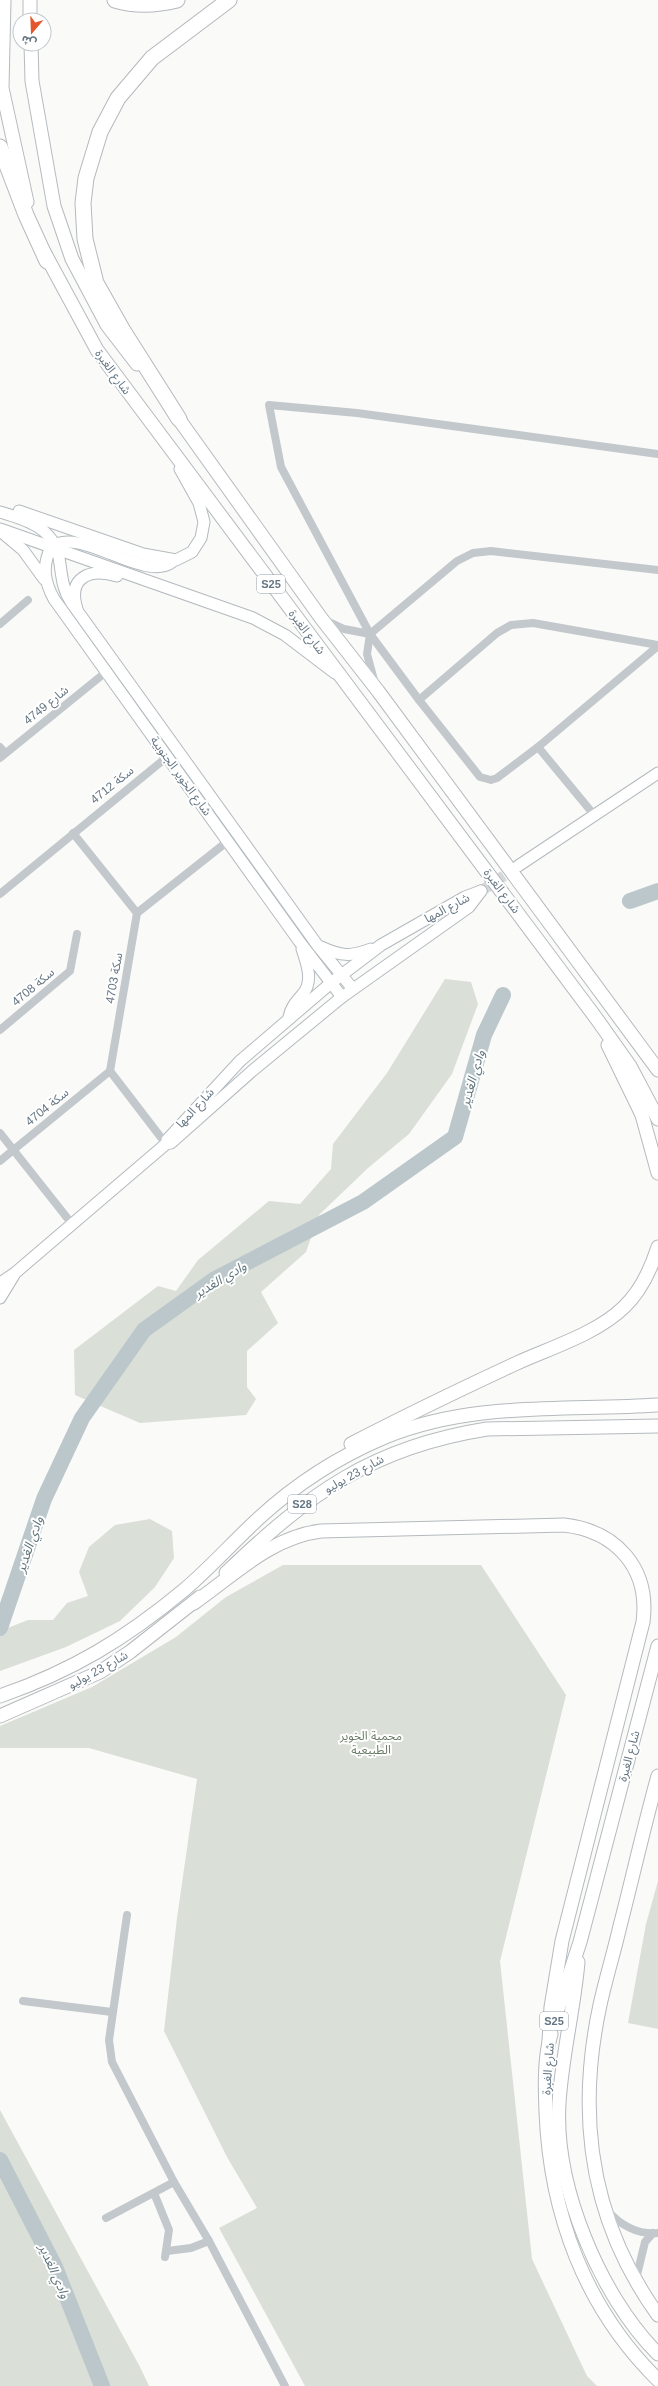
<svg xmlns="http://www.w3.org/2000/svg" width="658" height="2386" font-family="Arial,'Noto Sans Arabic',sans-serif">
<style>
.green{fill:#dadfd7}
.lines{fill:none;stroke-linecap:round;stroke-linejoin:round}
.river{stroke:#bbc7cb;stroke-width:16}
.secondary-tunnel{stroke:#d5d9db;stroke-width:11;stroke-dasharray:11 5.5;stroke-linecap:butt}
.secondary-casing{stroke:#b3babf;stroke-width:13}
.primary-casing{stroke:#b5babe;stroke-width:15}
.highway-casing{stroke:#b4b9bd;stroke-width:17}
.street{stroke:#c3c8cc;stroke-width:8}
.secondary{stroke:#fff;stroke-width:11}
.primary{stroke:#fff;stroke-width:13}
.highway{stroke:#fff;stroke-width:15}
.labels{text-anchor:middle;stroke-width:4;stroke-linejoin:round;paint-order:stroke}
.shield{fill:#fff;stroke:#939fa8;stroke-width:1}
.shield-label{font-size:11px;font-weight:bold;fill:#657683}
.street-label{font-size:12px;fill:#657683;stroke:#fff}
.park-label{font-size:12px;fill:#687a64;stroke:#fff}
.water-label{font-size:13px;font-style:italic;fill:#60757c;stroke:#fff}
</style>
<rect width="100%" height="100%" fill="#fafaf8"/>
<g class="green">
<path d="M445 979 471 982 478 1004 452 1074 409 1134 368 1168 319 1215 306 1252 261 1292 278 1323 247 1351V1387L256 1399 246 1415 140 1423 75 1395 74 1350 158 1286 176 1291 198 1260 269 1201 300 1204 331 1169 333 1144 387 1073Z"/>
<path d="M150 1519 172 1531 174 1558 155 1587 120 1621 66 1647 0 1671V1631L28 1620H53L67 1603 88 1596 79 1572 89 1547 115 1525Z"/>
<path d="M283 1565H481L566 1695 500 1961 532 2259 587 2376 597 2386H305L219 2228 257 2208 227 2157 164 2031 177 1918 197 1779 89 1748H0V1726L92 1687 176 1637 226 1597Z"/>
<path d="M658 1881V2029L628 2023 646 1924Z"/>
<path d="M0 2110 140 2367 149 2386H0Z"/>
</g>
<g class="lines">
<g class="river">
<path d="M630 901 658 891"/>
<path d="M0 1628 44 1499 82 1418 144 1330 215 1279 363 1202 455 1137 484 1035 503 995"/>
<path d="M0 2160 55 2267 102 2386"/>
</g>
<path class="secondary-tunnel" d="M481 891 517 867"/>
<defs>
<g id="secondary">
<path d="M19 511 143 554 176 560 192 552 201 538 204 522 199 503 180 469"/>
<path d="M0 512C31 521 56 529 60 564 62 578 63 590 71 602L318 946 353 989"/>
<path d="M0 529 253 618 285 635 335 673"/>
<path d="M4 534 23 550 44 579"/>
<path d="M51 547C42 566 44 581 54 599L299 941 342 997"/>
<path d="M51 547C80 525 144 583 172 562"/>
<path d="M77 609C67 577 90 568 117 576"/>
<path d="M518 866 658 773"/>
<path d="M321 947C341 956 350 957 371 949"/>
<path d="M289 1017C291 1007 296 1002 302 995 314 982 307 964 302 949"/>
<path d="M167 1140 240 1061 331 983 381 945 465 897 481 891"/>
<path d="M0 1283 15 1273 166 1144 171 1143 252 1071 342 997 469 907 481 891"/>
<path d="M0 1298 14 1275"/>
</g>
<g id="primary">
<path d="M4 0 2 88 27 202"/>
<path d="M30 0V20"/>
<path d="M31 44 32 81 54 206 72 259 107 325 137 364"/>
<path d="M44 252 97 350 596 1018 630 1066 658 1119"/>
<path d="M173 411 321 618 378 691 658 1070"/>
<path d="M608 1045 642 1115 658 1173"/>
<path d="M351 1444C405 1416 461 1389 517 1363 550 1348 598 1333 624 1307 641 1291 651 1269 658 1247"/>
<path d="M226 1573C308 1494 372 1447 487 1429L658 1426"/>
<path d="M194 1603C234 1575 271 1537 321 1531L564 1525C616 1531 650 1568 643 1622L562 1941 551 2007 549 2041"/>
<path d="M0 1696C72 1671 125 1639 184 1590 210 1568 234 1541 259 1518 295 1485 340 1456 385 1437 473 1401 565 1411 658 1405"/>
<path d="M0 1716 100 1672 130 1652 200 1597"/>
<path d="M658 1776C644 1826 633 1876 620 1926 614 1952 606 1978 600 2005 576 2116 591 2222 658 2315"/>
<path d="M578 1962C574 2009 562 2055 559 2103 554 2186 600 2296 658 2354"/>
<path d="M558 2009 580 1942 658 1646"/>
<path d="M551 2034C544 2058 545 2087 546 2112 550 2214 585 2308 658 2380"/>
</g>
<g id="highway">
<path d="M115 0C135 6 157 5 177 0"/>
<path d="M0 147 26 215 47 261"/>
<path d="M179 419 122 329 96 283 85 239 83 203 86 178 100 132 118 98 152 58 229 0"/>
</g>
</defs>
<use href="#secondary" class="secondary-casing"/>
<use href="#primary" class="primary-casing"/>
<use href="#highway" class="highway-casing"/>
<g class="street">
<path d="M658 454 357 413 269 405 281 467 370 634 419 700 480 777 491 780 497 778 538 747 658 646"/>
<path d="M327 621 344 629 370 634"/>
<path d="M0 624 28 600"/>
<path d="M374 680 367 654 370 634 457 561 473 553 491 551 658 570"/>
<path d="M419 700 497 633 511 625 533 623 658 645"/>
<path d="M0 747 5 753"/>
<path d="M538 747 595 816"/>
<path d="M0 758 106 672"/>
<path d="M73 833 137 913"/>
<path d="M0 894 167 757"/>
<path d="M0 1030 70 971 77 934"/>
<path d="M0 1133 72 1224"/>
<path d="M166 1144 110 1071 137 913 228 841"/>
<path d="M0 1161 110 1071"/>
<path d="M127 1915 109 2040 112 2062 174 2182 209 2241 285 2386"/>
<path d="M23 2001 112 2012"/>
<path d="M154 2193 169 2230 165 2257"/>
<path d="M608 2211C620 2225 638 2235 658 2233"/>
<path d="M106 2218 174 2182"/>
<path d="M167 2251 191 2248 209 2241"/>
<path d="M636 2279 645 2242 653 2233"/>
</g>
<use href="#secondary" class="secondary"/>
<use href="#primary" class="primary"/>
<use href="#highway" class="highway"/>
</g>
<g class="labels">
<g class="shield">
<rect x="257" y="575" width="28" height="18" rx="3"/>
<rect x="288" y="1495" width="28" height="18" rx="3"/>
<rect x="540" y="2012" width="28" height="18" rx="3"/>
</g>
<g class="shield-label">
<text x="271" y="588">S25</text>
<text x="302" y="1508">S28</text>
<text x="554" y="2025">S25</text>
</g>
<g class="street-label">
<text transform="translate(113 372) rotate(54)" y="4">شارع الغبرة</text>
<text transform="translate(307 632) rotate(53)" y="4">شارع الغبرة</text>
<text transform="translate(46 705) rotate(-39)" y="4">4749 شارع</text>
<text transform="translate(181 776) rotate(54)" y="4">شارع الخوير الجنوبية</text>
<text transform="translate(112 785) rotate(-39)" y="4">سكة 4712</text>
<text transform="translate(502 891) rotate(53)" y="4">شارع الغبرة</text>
<text transform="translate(447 908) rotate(-28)" y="4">شارع المها</text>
<text transform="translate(114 978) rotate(-80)" y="4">4703 سكة</text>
<text transform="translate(33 987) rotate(-40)" y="4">سكة 4708</text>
<text transform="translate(47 1107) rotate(-39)" y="4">سكة 4704</text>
<text transform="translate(195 1108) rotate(-47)" y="4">شارع المها</text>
<text transform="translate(354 1474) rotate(-29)" y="4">شارع 23 يوليو</text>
<text transform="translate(98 1670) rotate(-29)" y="4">شارع 23 يوليو</text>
<text transform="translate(629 1756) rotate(-75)" y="4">شارع الغبرة</text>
<text transform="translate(548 2069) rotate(-86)" y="4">شارع الغبرة</text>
</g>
<g class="park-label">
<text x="371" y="1740">محمية الخوير<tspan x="371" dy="14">الطبيعية</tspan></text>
</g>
<g class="water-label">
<text transform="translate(472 1078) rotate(-74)" y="5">وادي الغدير</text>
<text transform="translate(220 1279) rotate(-31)" y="5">وادي الغدير</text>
<text transform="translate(29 1544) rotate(-71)" y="5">وادي الغدير</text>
<text transform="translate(55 2271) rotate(66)" y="5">وادي الغدير</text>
</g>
</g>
<g transform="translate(32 32) rotate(199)"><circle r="19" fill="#ffffff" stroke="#c1c8cd"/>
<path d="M0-3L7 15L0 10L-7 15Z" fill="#e4572e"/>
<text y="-6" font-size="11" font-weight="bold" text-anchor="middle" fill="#657683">ش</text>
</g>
</svg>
